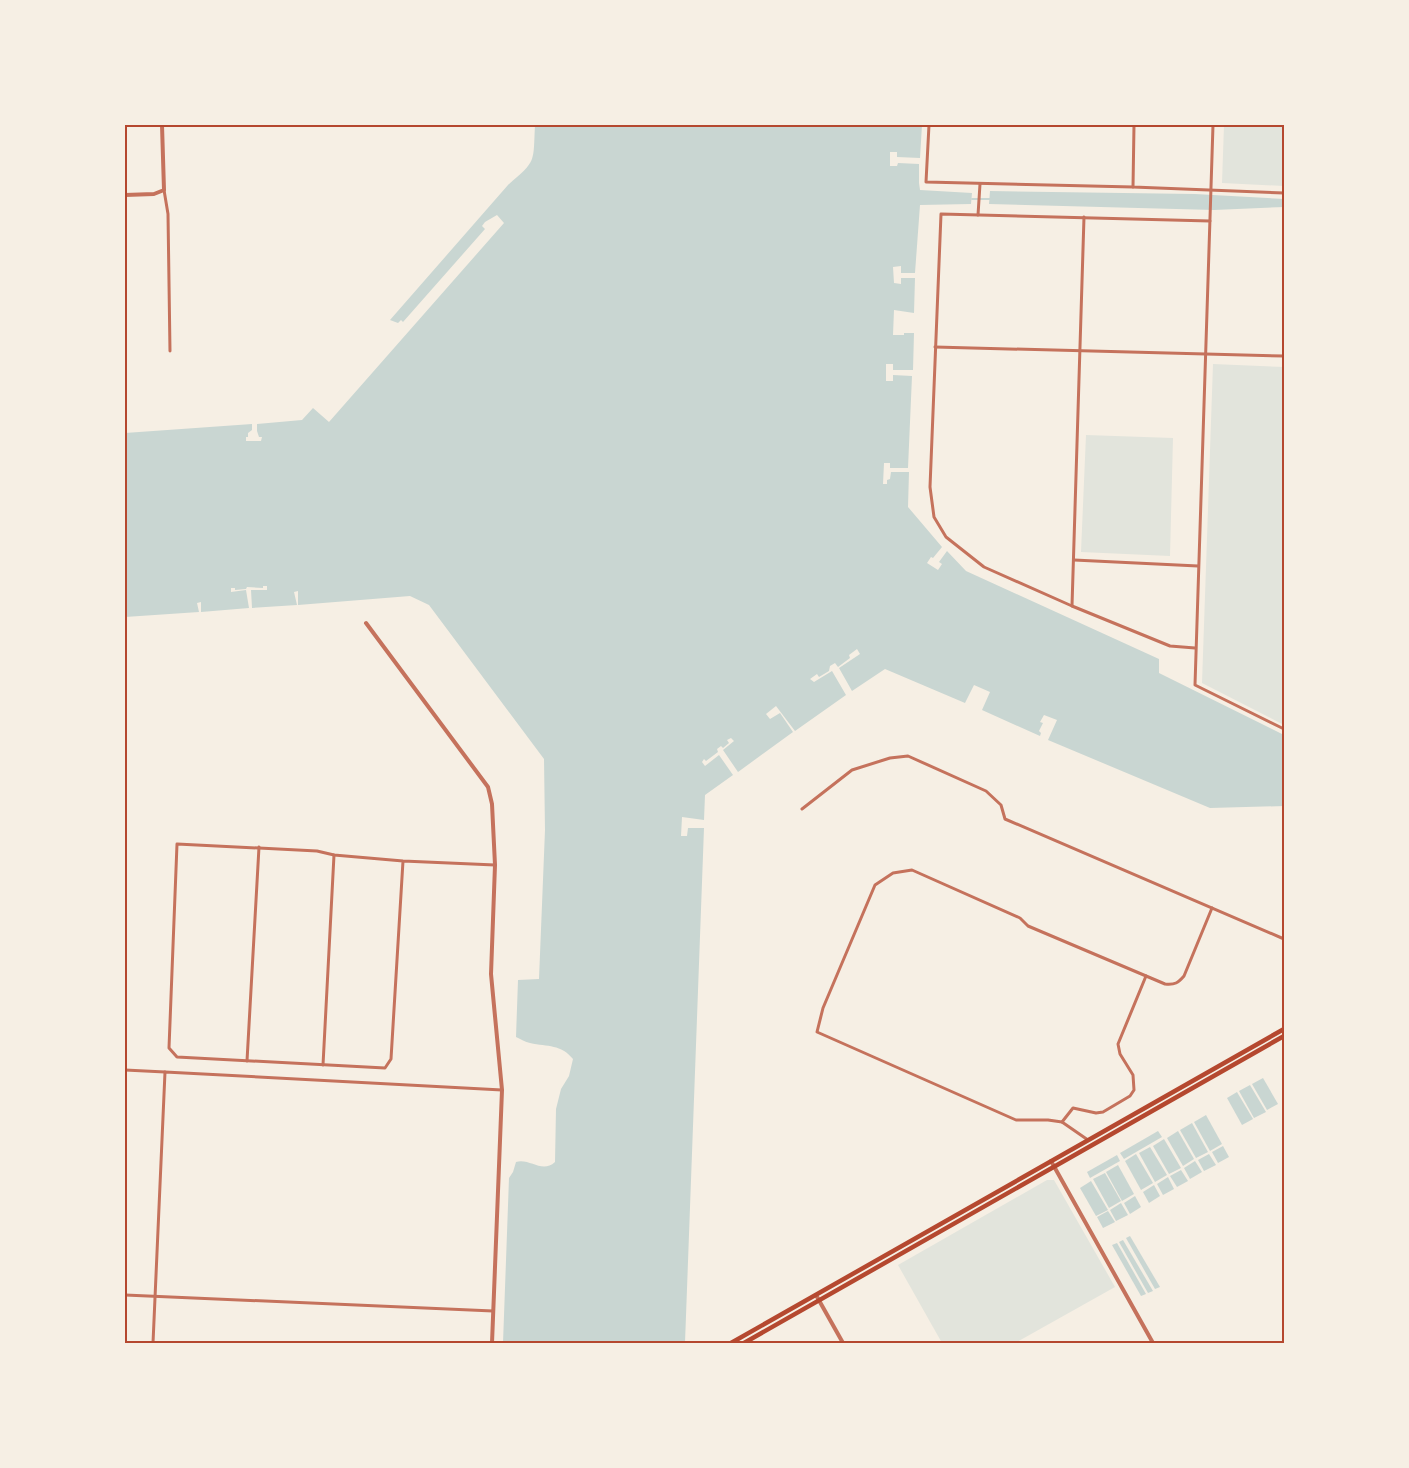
<svg xmlns="http://www.w3.org/2000/svg" width="1409" height="1468" font-family="Roboto,sans-serif">
<style>
.green{fill:#e2e4dc}
.water{fill:#c9d6d2}
.lines{fill:none;stroke-linecap:round;stroke-linejoin:round}
.stream{stroke:#c9d6d2;stroke-width:2}
.minor{stroke:#c5725c;stroke-width:3}
.tertiary{stroke:#c5725c;stroke-width:4}
.secondary{stroke:#b5482f;stroke-width:4.5}
.neatline{fill:none;stroke:#b5482f;stroke-width:2}
</style>
<rect width="100%" height="100%" fill="#f6efe4"/>
<g class="green">
<path d="M1224 125H1284V186L1222 183Z"/>
<path d="M1213 364 1284 367V725L1202 683Z"/>
<path d="M1086 435 1173 438 1170 556 1081 552Z"/>
<path d="M1047 1180H1054L1115 1287 1015 1343H942L898 1265Z"/>
</g>
<g class="water">
<path d="M535 125H922L920 158 897 157V152H890V166H897L898 163 919 164V183L920 190 972 193 971 204 920 205 915 273H901V266L893 267 894 283 901 284V278H915L914 313 894 310 893 335H904V333H914L913 370H893V364H886V381H893V375L912 376 908 468H890V463H884L883 484H887V480L890 479 891 472H909L908 507 942 547 933 558 931 557 927 563 938 570 942 564 939 562 947 551 966 571 1159 659V673L1284 735V806L1210 808 1048 740 1057 720 1044 715 1040 722 1043 723 1039 731 1041 733 1040 736 982 710 990 692 974 685 965 703 885 669 852 691 839 668 860 654 857 649 849 655 850 658 838 667 835 663 830 666 829 671 819 677 817 674 810 679 814 682 832 671 846 695 795 731 776 706 766 714 770 719 780 713 793 732 738 772 723 750 734 741 731 738 727 740 729 743 723 748 721 746 717 749 718 752 706 761 704 759 702 762 705 766 719 755 733 775 705 795 704 820 682 817 681 836H687L688 828H704L685 1343H503L509 1178 513 1172 516 1162C530 1158 542 1174 555 1162L556 1109 561 1089 569 1076 573 1059C561 1044 548 1047 530 1043 525 1042 521 1039 516 1037L518 980 539 979 545 830 544 759 429 605 410 596 298 605V591L294 592 297 605 252 608 251 590H267V586H263V588L247 587 246 589 235 590V588H231V592L246 590 249 608 201 612V602L197 603 199 612 125 617V433L252 424V430L248 433V437H246V441H261L262 437H259L257 431V424L302 420 313 408 329 422 504 223 497 215 485 222 482 226 485 229 403 322 401 320 398 323 390 320 508 185C537 160 533 163 535 125Z"/>
<path d="M990 191 1195 194 1284 199V207L1214 210 989 204Z"/>
<path d="M1263 1078 1278 1104 1267 1110 1252 1084Z"/>
<path d="M1250 1085 1266 1112 1254 1118 1239 1091Z"/>
<path d="M1237 1092 1253 1119 1242 1125 1227 1098Z"/>
<path d="M1206 1115 1222 1144 1210 1151 1194 1122Z"/>
<path d="M1192 1123 1208 1152 1196 1158 1180 1130Z"/>
<path d="M1158 1131 1162 1137 1124 1159 1120 1153Z"/>
<path d="M1178 1131 1194 1159 1183 1166 1167 1138Z"/>
<path d="M1164 1139 1181 1168 1169 1174 1153 1146Z"/>
<path d="M1223 1146 1229 1157 1218 1163 1212 1152Z"/>
<path d="M1150 1147 1167 1175 1155 1182 1139 1153Z"/>
<path d="M1136 1154 1153 1183 1141 1190 1125 1161Z"/>
<path d="M1209 1154 1216 1165 1204 1171 1198 1160Z"/>
<path d="M1117 1155 1120 1161 1090 1178 1087 1172Z"/>
<path d="M1195 1161 1202 1172 1190 1179 1184 1168Z"/>
<path d="M1118 1165 1134 1194 1122 1201 1106 1172Z"/>
<path d="M1181 1170 1188 1181 1177 1187 1170 1176Z"/>
<path d="M1105 1173 1121 1201 1109 1208 1093 1179Z"/>
<path d="M1168 1177 1174 1189 1163 1195 1157 1184Z"/>
<path d="M1091 1181 1108 1210 1096 1216 1080 1188Z"/>
<path d="M1154 1185 1160 1196 1149 1203 1143 1192Z"/>
<path d="M1135 1196 1141 1207 1130 1214 1124 1203Z"/>
<path d="M1121 1203 1128 1215 1116 1221 1110 1210Z"/>
<path d="M1108 1211 1115 1222 1103 1228 1097 1217Z"/>
<path d="M1130 1236 1160 1287 1155 1289 1126 1238Z"/>
<path d="M1123 1240 1153 1291 1148 1293 1119 1242Z"/>
<path d="M1117 1243 1146 1294 1141 1296 1112 1245Z"/>
</g>
<g class="lines">
<path class="stream" d="M972 199H992"/>
<g class="minor">
<path d="M929 125 926 182 1133 187"/>
<path d="M1134 125 1133 187 1284 193"/>
<path d="M1213 125 1195 685 1284 729"/>
<path d="M164 190 168 214 170 351"/>
<path d="M978 215 980 184"/>
<path d="M935 347 1284 356"/>
<path d="M1074 560 1198 566"/>
<path d="M1072 606 1084 217"/>
<path d="M1195 648 1170 646 1072 606 984 567 946 537 934 517 930 487 941 214 1210 221"/>
<path d="M802 809 852 770 890 758 908 756 986 791 1001 805 1005 819 1284 939"/>
<path d="M403 861 391 1059 385 1068 177 1057 169 1048 177 844 317 851 334 855 403 861 495 865"/>
<path d="M247 1061 259 847"/>
<path d="M323 1065 334 855"/>
<path d="M125 1070 165 1072"/>
<path d="M1062 1122 1073 1108 1096 1113 1103 1112 1130 1096 1134 1090 1133 1075 1120 1054 1118 1044 1146 976"/>
<path d="M1088 1140 1062 1122 1048 1120H1016L817 1032 823 1008 875 885 893 873 912 870 1020 918 1028 926 1165 984C1175 985 1178 983 1184 976L1212 908"/>
<path d="M125 1295 493 1311"/>
<path d="M153 1343 165 1072 502 1090"/>
</g>
<g class="tertiary">
<path d="M125 195 154 194 164 190 162 125"/>
<path d="M366 623 488 787 492 804 495 865 491 974 502 1090 492 1343"/>
<path d="M1051 1161 1153 1343"/>
<path d="M816 1295 843 1343"/>
</g>
<g class="secondary">
<path d="M731 1343 1284 1029"/>
<path d="M744 1343 1284 1036"/>
</g>
</g>
<rect width="1409" height="1468" fill="none" stroke="#f6efe4" stroke-width="252"/>
<rect x="126" y="126" width="1157" height="1216" class="neatline"/>
</svg>
